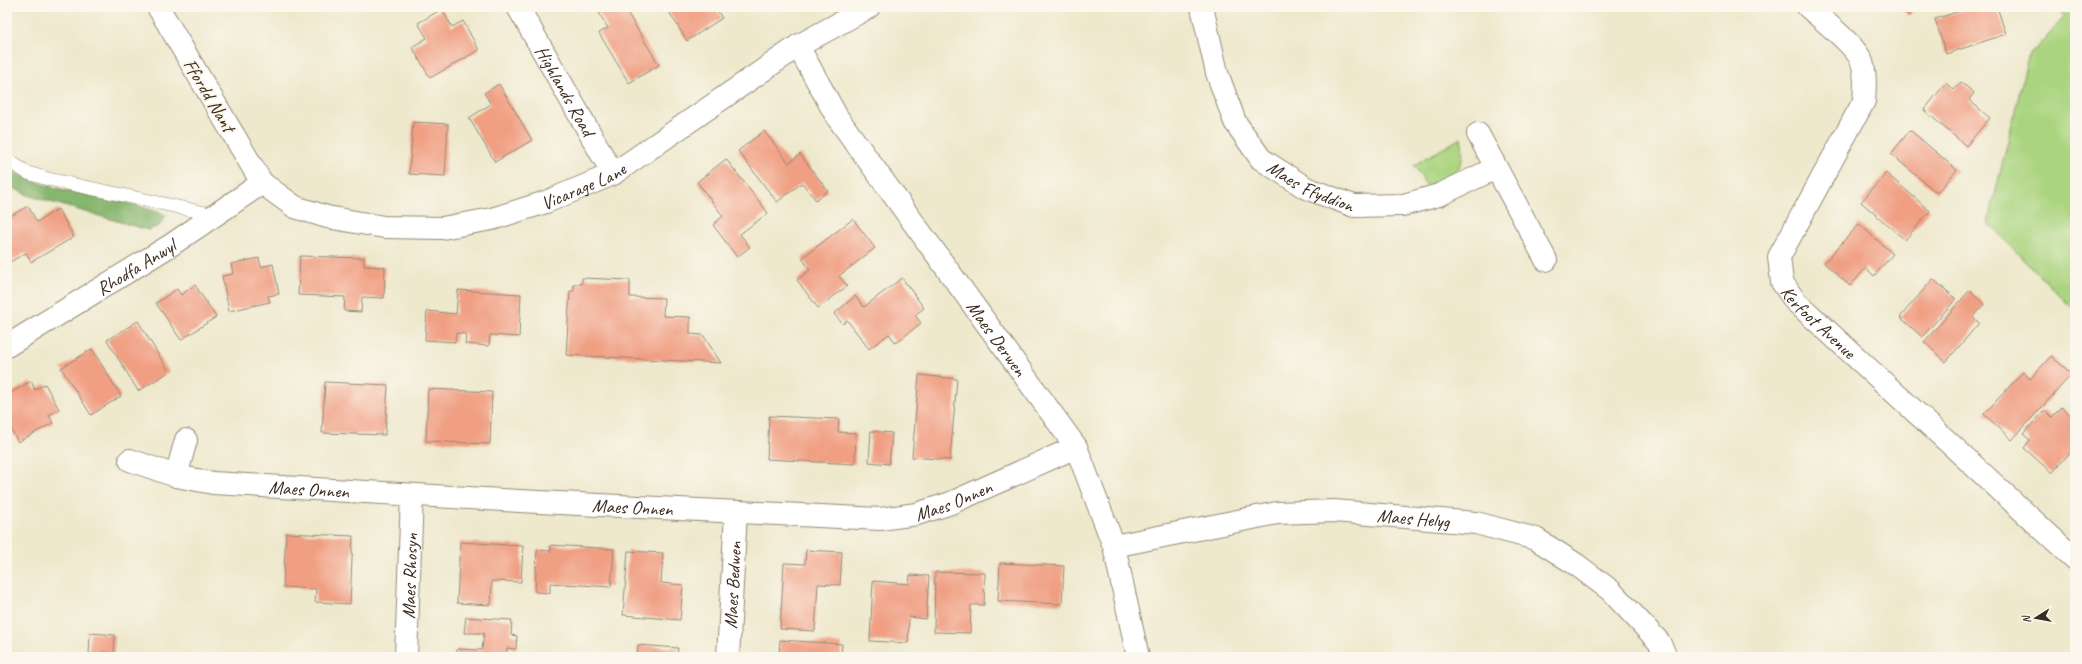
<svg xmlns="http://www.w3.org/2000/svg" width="2082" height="664" font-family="Caveat,sans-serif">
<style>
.green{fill:#aad47f;stroke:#727f4e}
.forest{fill:#87b66e;stroke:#617046}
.building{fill:#f09f83}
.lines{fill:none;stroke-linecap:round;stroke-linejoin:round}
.lane-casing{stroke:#948975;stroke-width:14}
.street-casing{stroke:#948975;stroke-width:24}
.secondary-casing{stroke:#948975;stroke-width:24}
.lane{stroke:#fff;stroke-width:13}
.street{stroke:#fff;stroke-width:22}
.secondary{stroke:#fff;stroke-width:22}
.labels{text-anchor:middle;stroke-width:4;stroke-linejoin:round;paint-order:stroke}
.street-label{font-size:19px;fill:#3b2a1e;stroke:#fbf7ec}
</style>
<rect width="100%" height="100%" fill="#fbf7ec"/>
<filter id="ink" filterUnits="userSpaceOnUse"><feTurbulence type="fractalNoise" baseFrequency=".025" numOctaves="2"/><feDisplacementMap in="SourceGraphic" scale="8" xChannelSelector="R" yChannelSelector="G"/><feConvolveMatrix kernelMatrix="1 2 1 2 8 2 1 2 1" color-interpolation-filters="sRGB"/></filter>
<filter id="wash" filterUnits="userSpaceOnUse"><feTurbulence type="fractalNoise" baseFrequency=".012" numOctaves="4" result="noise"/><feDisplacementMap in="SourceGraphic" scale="16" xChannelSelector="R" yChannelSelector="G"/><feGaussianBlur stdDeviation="0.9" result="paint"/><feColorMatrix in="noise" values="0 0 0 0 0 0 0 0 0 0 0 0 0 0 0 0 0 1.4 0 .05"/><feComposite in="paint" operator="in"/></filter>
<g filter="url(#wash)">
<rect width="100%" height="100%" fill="#eee8cc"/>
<g class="green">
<path d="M2055 7H2075V311L1988 223 2029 53 2037 48 2065 16Z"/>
<path d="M1461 138C1468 167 1453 179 1426 185L1414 165Z"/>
</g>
<path class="forest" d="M7 168C55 197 115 194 166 215L159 226 148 230 30 196 7 185Z"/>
<g id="blocks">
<g class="building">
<path d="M609 7H624L659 65 629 83 599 33 608 28 599 13Z"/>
<path d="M666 7H715L722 18 687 41Z"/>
<path d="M1899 7H1917L1909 16Z"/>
<path d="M1973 7H1997L2006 34 1946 54 1935 19Z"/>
<path d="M442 9 452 27 463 21 479 50 430 78 412 47 427 38 418 23Z"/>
<path d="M1961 82 1974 93 1969 100 1990 118 1966 146 1924 110 1946 83 1954 90Z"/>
<path d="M499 84 532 140 495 162 469 118 491 104 484 93Z"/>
<path d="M413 122 448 124 445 176 409 174Z"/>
<path d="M1910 130 1957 170 1937 193 1891 154Z"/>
<path d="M764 131 789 163 800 154 828 191 816 200 802 183 777 202 738 151Z"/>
<path d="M726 159 768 213 740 234 750 247 737 257 713 225 723 216 697 182Z"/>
<path d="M1886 173 1930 211 1905 240 1861 202Z"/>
<path d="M28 206 37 222 58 209 74 237 31 262 26 253 8 263 7 218Z"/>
<path d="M853 219 875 248 839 276 847 286 818 308 797 280 810 270 802 258Z"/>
<path d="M1859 224 1893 254 1874 276 1866 268 1850 286 1824 263Z"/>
<path d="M300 256 364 258V266L385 267 384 298 362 297 361 312 344 311 345 297 298 295Z"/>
<path d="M259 258 261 267 273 264 279 294 268 296 270 302 229 311 222 276 233 274 231 264Z"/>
<path d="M582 278 630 280V297L664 298 663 316 690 317V334L703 335 721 363 566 355 570 291H574V284H582Z"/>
<path d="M902 278 924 308 915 315 921 323 896 343 889 334 869 349 847 320 843 324 834 314 855 296 864 307Z"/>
<path d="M1933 279 1956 299 1922 337 1900 317Z"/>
<path d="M195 285 216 317 181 340 156 303 177 289 181 295Z"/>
<path d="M458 290 521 294 519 337 490 335 489 346 465 344 466 334 456 333 455 342 425 340 427 311 456 314Z"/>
<path d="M1970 290 1984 304 1973 317 1979 323 1946 362 1924 342Z"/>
<path d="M138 321 169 372 138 391 107 340Z"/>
<path d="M92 349 121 396 91 415 61 368Z"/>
<path d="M2051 356 2072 374 2012 440 1984 414 2023 372 2030 379Z"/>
<path d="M919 375 957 379 950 460 912 457Z"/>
<path d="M31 381 35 390 45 384 59 409 49 415 53 423 18 442 7 422V395Z"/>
<path d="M325 382 388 385 385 435 322 433Z"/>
<path d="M428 389 492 392 490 444 426 441Z"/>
<path d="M2061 407 2075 419V447L2052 473 2024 448 2030 440 2023 434 2045 410 2052 417Z"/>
<path d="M769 416 839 419 838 432 856 433 855 464 767 459Z"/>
<path d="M871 431 892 433 889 464 869 462Z"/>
<path d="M286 533 353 536 350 604 315 602 316 589 283 587Z"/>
<path d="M460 542 523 546 521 582 492 581 491 605 457 603Z"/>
<path d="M551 545 614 549 611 587 550 583V593L535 592 537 550 551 551Z"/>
<path d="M806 550 842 552 840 585 818 584 815 631 780 629 784 563 805 564Z"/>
<path d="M628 551 663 553 661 583 683 585 680 620 623 615Z"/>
<path d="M1000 563 1064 566 1062 604 998 601Z"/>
<path d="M935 572 985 573 984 605H971L970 633 934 632Z"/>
<path d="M910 575 929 576 926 619 909 617 908 643 870 641 873 581 909 584Z"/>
<path d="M466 617 512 620 511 635 517 636 516 649 507 648 506 657H456L457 649 482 650 484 633H464Z"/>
<path d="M90 633 115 635 114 653 102 652V657H89Z"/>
<path d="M780 640 842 644 841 657H779Z"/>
<path d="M638 645 678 648 677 657H637Z"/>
</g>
</g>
</g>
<g filter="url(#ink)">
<use href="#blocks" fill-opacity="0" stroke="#948975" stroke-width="1"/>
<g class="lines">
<defs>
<path id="lane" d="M7 160 28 173 48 179 215 215"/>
<g id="street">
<path id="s1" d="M518 7 613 174"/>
<path id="s2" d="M1202 7 1217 73 1235 122 1261 159 1306 188 1354 206 1403 205 1439 195 1496 168"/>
<path id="s3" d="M1808 7C1821 19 1857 46 1862 62 1866 75 1865 88 1864 101L1779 257 1782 282 1795 301 2075 559"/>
<path id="s4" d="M798 46 837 117 1076 447 1114 546 1138 657"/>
<path d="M1478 134 1546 260"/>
<path id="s5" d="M7 346 171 245 262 183 158 7"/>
<path id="s6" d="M186 440 176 476 213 483 519 501 880 519 917 514 951 503 1076 447"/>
<path d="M130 460 176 476"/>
<path id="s7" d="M1114 546 1277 513 1334 511 1476 523 1536 539 1577 565 1610 590 1659 642 1666 657"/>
<path id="s8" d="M406 657 412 495"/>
<path id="s9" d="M728 657 736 512"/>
</g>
<g id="secondary">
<path id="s10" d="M262 183 295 207 327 217 384 227 442 228 492 219 546 202 613 174 798 46 869 7"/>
</g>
</defs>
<use href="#lane" class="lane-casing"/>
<use href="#street" class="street-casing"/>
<use href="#secondary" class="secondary-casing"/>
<use href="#lane" class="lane"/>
<use href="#street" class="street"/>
<use href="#secondary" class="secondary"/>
</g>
</g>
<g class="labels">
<g class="street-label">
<text dy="7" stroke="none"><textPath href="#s1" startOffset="96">Highlands Road</textPath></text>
<text transform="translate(210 95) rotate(59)" y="7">Ffordd Nant</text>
<text dy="7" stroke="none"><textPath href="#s2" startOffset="222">Maes Ffyddion</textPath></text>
<text dy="7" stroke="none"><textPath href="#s10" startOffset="338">Vicarage Lane</textPath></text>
<text dy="7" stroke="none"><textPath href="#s5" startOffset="151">Rhodfa Anwyl</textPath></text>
<text dy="7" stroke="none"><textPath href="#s3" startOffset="374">Kerfoot Avenue</textPath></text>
<text dy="7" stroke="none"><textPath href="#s4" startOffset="354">Maes Derwen</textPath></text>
<text dy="7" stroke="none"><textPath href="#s6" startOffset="171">Maes Onnen</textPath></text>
<text dy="7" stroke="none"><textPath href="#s6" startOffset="819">Maes Onnen</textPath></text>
<text dy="7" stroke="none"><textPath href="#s6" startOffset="495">Maes Onnen</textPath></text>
<text dy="7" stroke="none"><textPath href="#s7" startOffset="303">Maes Helyg</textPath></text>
<text dy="7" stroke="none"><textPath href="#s8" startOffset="81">Maes Rhosyn</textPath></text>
<text dy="7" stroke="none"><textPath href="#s9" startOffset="72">Maes Bedwen</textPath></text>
</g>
</g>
<rect width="2082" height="664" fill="none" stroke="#fbf7ec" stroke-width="24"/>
<g transform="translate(2036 618) rotate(259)" stroke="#fbf7ec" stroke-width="3" paint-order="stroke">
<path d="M0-3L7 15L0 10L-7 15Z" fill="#3b2a1e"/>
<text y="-6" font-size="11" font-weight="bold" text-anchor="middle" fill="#3b2a1e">N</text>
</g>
</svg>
